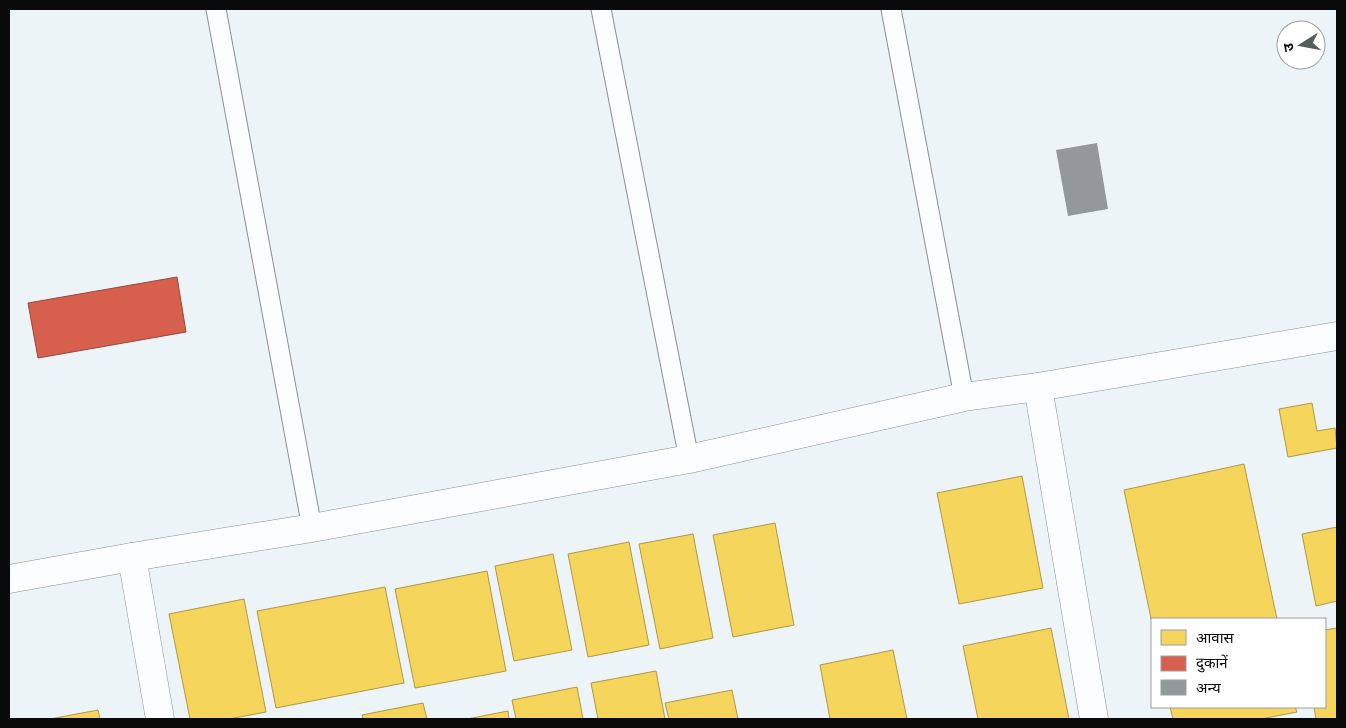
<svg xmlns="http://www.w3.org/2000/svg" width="1346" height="728" font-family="Bitter,'Noto Sans Devanagari',serif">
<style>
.homes{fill:#f6d55c;stroke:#af9843}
.shops{fill:#d6604d;stroke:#994639}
.building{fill:#93999a}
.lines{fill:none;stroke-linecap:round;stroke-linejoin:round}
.service-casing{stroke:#8c8f91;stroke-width:21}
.minor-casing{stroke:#8c8f91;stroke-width:29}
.service{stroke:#fcfdfe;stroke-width:19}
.minor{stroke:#fcfdfe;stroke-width:28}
</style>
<rect width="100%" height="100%" fill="#edf4f8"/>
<g class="homes">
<path d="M1312 403 1317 431 1335 428 1337 448 1288 457 1279 409Z"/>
<path d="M1244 464 1277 619H1152V623L1124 490Z"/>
<path d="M1022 476 1043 588 959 604 937 493Z"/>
<path d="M775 523 794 625 733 637 713 535Z"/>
<path d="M1337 527V601L1316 606 1302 534Z"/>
<path d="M693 534 713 638 660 649 639 544Z"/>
<path d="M629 542 649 645 588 657 568 554Z"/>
<path d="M553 554 572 650 514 661 495 566Z"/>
<path d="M487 571 506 671 415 688 395 589Z"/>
<path d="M385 587 404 683 276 708 257 611Z"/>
<path d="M244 599 266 712 229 719H190L169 614Z"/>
<path d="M1051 628 1069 719H978L963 646Z"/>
<path d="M1337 628V719H1316L1314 707H1325V630Z"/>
<path d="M893 650 907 719H830L820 665Z"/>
<path d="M656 671 665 719H598L591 683Z"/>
<path d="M577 687 583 719H516L512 700Z"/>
<path d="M732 690 738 719H669L665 703Z"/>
<path d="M423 703 427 719H363L362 715Z"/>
<path d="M1170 707H1295L1297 712 1261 719H1173Z"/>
<path d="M98 710 100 719H50Z"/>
<path d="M508 711 509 719H467Z"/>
</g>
<path class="shops" d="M177 277 186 332 38 358 28 303Z"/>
<path class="building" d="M1097 143 1108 209 1068 216 1056 150Z"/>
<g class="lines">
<defs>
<g id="service">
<path d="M216 9 312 528"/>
<path d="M601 9 689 459"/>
<path d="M891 9 964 397"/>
</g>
<g id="minor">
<path d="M1038 387 1094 719"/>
<path d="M132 557 160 719"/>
<path d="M9 579 132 557 312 528 689 459 964 397 1038 387 1337 336"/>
</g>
</defs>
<use href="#service" class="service-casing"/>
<use href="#minor" class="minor-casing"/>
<use href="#service" class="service"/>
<use href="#minor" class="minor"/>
</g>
<rect width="1346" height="728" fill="none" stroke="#0a0a0a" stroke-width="20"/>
<rect x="1151" y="618" width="175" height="90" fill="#ffffff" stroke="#9d9d9d"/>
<rect x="1161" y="630" width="25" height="15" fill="#f6d55c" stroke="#9d9d9d"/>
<text x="1196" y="643" font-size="15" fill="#0a0a0a">आवास</text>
<rect x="1161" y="656" width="25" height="15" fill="#d6604d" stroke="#9d9d9d"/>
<text x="1196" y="668" font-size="15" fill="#0a0a0a">दुकानें</text>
<rect x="1161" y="680" width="25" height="15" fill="#93999a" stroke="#9d9d9d"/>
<text x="1196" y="693" font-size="15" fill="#0a0a0a">अन्य</text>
<g transform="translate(1301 45) rotate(259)"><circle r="24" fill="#ffffff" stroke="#9d9d9d"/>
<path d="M0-4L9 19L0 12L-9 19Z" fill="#595c5d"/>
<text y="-8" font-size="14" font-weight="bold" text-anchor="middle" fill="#0a0a0a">उ</text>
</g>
</svg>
